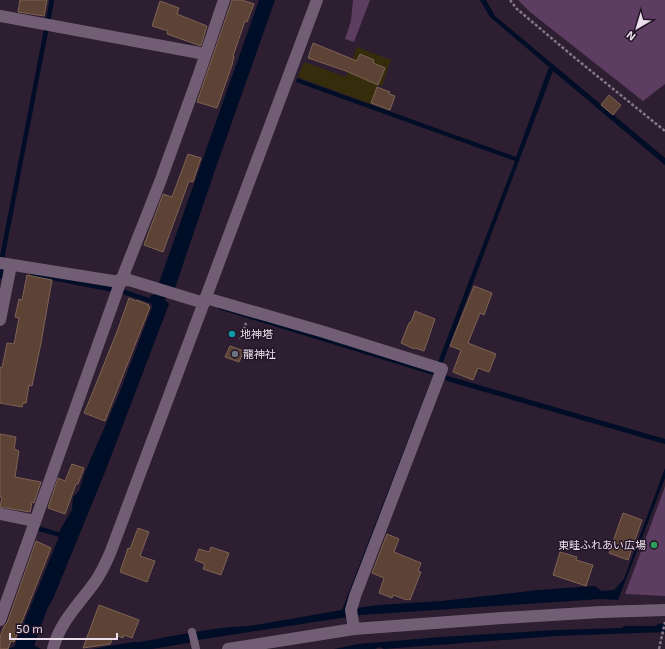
<svg xmlns="http://www.w3.org/2000/svg" width="665" height="649" font-family="'Exo 2','Noto Sans JP',sans-serif">
<style>
.green{fill:#5e3d62}
.sand{fill:#342c0b}
.water{fill:#000d26}
.lines{fill:none;stroke-linecap:round;stroke-linejoin:round}
.stream{stroke:#000d26;stroke-width:4.5}
.building{fill:#5c4335;stroke:#7e6354}
.path{stroke:#857787;stroke-width:2.5;stroke-dasharray:3 2;stroke-linecap:butt}
.lane{stroke:#725e74;stroke-width:8}
.street{stroke:#725e74;stroke-width:12}
.secondary{stroke:#725e74;stroke-width:12}
.culture-dot{fill:#0f9aa8;stroke:#241427;stroke-width:1.5}
.worship-dot{fill:#6b7280;stroke:#241427;stroke-width:1.5}
.leisure-dot{fill:#2e9e5b;stroke:#241427;stroke-width:1.5}
.labels{text-anchor:middle;stroke-width:3;stroke-linejoin:round;paint-order:stroke}
.poi-label{font-size:11px;fill:#eadfeb;stroke:#241427;text-anchor:start}
</style>
<rect width="100%" height="100%" fill="#2e1e31"/>
<g class="green">
<path d="M353 0H370L354 42 345 39 351 21Z"/>
<path d="M518 0H665V84L643 101 530 12Z"/>
<path d="M665 486V596L625 594 662 495Z"/>
</g>
<path class="sand" d="M357 47 391 60 382 86 378 85 371 104 298 77 304 62 346 77Z"/>
<g class="water">
<path d="M259 0H275L214 173 175 288 169 289 165 300 169 304 105 472 53 599 48 607 35 643V646L41 649H6L14 647 59 537 60 530 72 510 73 497 79 491 85 472 119 394 152 307 150 298 151 295H154L160 280Z"/>
<path d="M480 0H486L495 16 665 158V165L553 71 440 370 448 376 665 439V444L447 381 442 376 348 609 378 605 441 601 538 590 595 586 601 591 614 590 624 579 665 468V478L618 600 600 599 361 615 191 641 188 643 152 649H92L133 642H139C176 636 212 627 249 626L342 610 433 375 218 309 219 305 435 370 515 161 296 82 297 78 516 157 549 67 490 17Z"/>
<path d="M665 623V632L556 636 384 649 379 647 375 649H334L358 644 441 637 556 630 622 628 624 626H656L658 624Z"/>
</g>
<g class="lines">
<g class="stream">
<path d="M33 274 124 292 154 302"/>
<path d="M0 277 2 258 52 0"/>
<path d="M33 527 64 536"/>
</g>
</g>
<g class="building">
<path d="M20 0H47L44 16 18 12Z"/>
<path d="M232 0H242L254 4 247 22 245 21 233 56H234L232 65 217 108 197 102Z"/>
<path d="M160 1 179 8 177 14 207 26 201 46 167 34 168 31 152 26Z"/>
<path d="M313 43 357 61 360 54 374 60 373 63 385 68 378 85 346 71 308 58Z"/>
<path d="M377 87 390 92 389 94 395 96 390 110 371 103Z"/>
<path d="M609 95 621 105 613 115 601 105Z"/>
<path d="M188 154 201 158 193 182 189 181 163 252 144 245 163 194 172 197Z"/>
<path d="M27 275 52 280 41 343 32 386 29 385 26 403H23L22 407 0 403V367L2 368 7 343 14 344 19 318 15 317 19 299 22 300Z"/>
<path d="M474 286 492 293 484 315 480 313 468 343 496 354 489 372 478 368 473 380 453 372 461 350 450 346Z"/>
<path d="M129 298 136 301 137 300 149 305 148 306 150 307 105 421 84 413 90 399 118 329Z"/>
<path d="M415 311 435 319 424 351 415 348 414 349 401 343 409 323 411 322Z"/>
<path d="M230 346 244 351 239 362 225 357Z"/>
<path d="M0 434 16 437 14 449 19 451 15 477 41 482 34 503 32 502 30 512 0 507 2 497H0Z"/>
<path d="M72 464 84 468 78 484H76L65 514 48 508 58 478 65 481Z"/>
<path d="M623 513 642 520 628 560 609 553Z"/>
<path d="M138 528 149 532 140 556 155 561 147 582 120 572 128 548 130 549Z"/>
<path d="M387 534 399 539 394 552 421 563 418 571 421 572 410 600 408 599 407 600 393 595 392 598 379 593 384 578 372 573Z"/>
<path d="M36 541 51 548 14 642 11 641 8 649H0V637L4 626 7 623Z"/>
<path d="M211 547 229 553 221 575 203 569 205 564 195 560 199 549 209 552Z"/>
<path d="M560 552 577 557 576 560 593 565 586 586 553 575Z"/>
<path d="M99 605 139 620 132 638 124 635 123 638 118 636 116 640 113 638 110 644 83 648Z"/>
</g>
<g class="lines">
<g class="path">
<path d="M510 0 517 9 575 58 665 131"/>
<path d="M240 339 246 323"/>
<path d="M659 649 665 622"/>
</g>
<path class="lane" d="M192 632 196 649"/>
<g class="street">
<path d="M0 16 205 54"/>
<path d="M0 263 113 281 129 280 204 303"/>
<path d="M206 298 324 332 442 369 355 596 351 610 354 629"/>
<path d="M0 320 11 265"/>
<path d="M0 514 35 521"/>
<path d="M0 620 119 286 160 182 198 77 224 0"/>
</g>
<g class="secondary">
<path d="M53 649C59 624 77 606 92 586 100 576 106 563 111 551L317 0"/>
<path d="M228 649 354 629 502 618 601 612 665 610"/>
</g>
</g>
<circle class="culture-dot" cx="232" cy="334" r="4"/>
<circle class="worship-dot" cx="235" cy="354" r="4"/>
<circle class="leisure-dot" cx="654" cy="545" r="4"/>
<g class="labels">
<g class="poi-label">
<text x="240" y="338">地神塔</text>
<text x="243" y="358">龍神社</text>
<text x="646" y="549" text-anchor="end">東畦ふれあい広場</text>
</g>
</g>
<g transform="translate(637 28) rotate(218)" stroke="#241427" stroke-width="3" paint-order="stroke">
<path d="M0-3L7 15L0 10L-7 15Z" fill="#eadfeb"/>
<text y="-6" font-size="11" font-weight="bold" text-anchor="middle" fill="#eadfeb">N</text>
</g>
<path d="M10 633v6h107v-6" fill="none" stroke="#eadfeb" stroke-width="2"/>
<text x="16" y="633" font-size="12" fill="#eadfeb" stroke="#241427" stroke-width="3" paint-order="stroke">50 m</text>
</svg>
